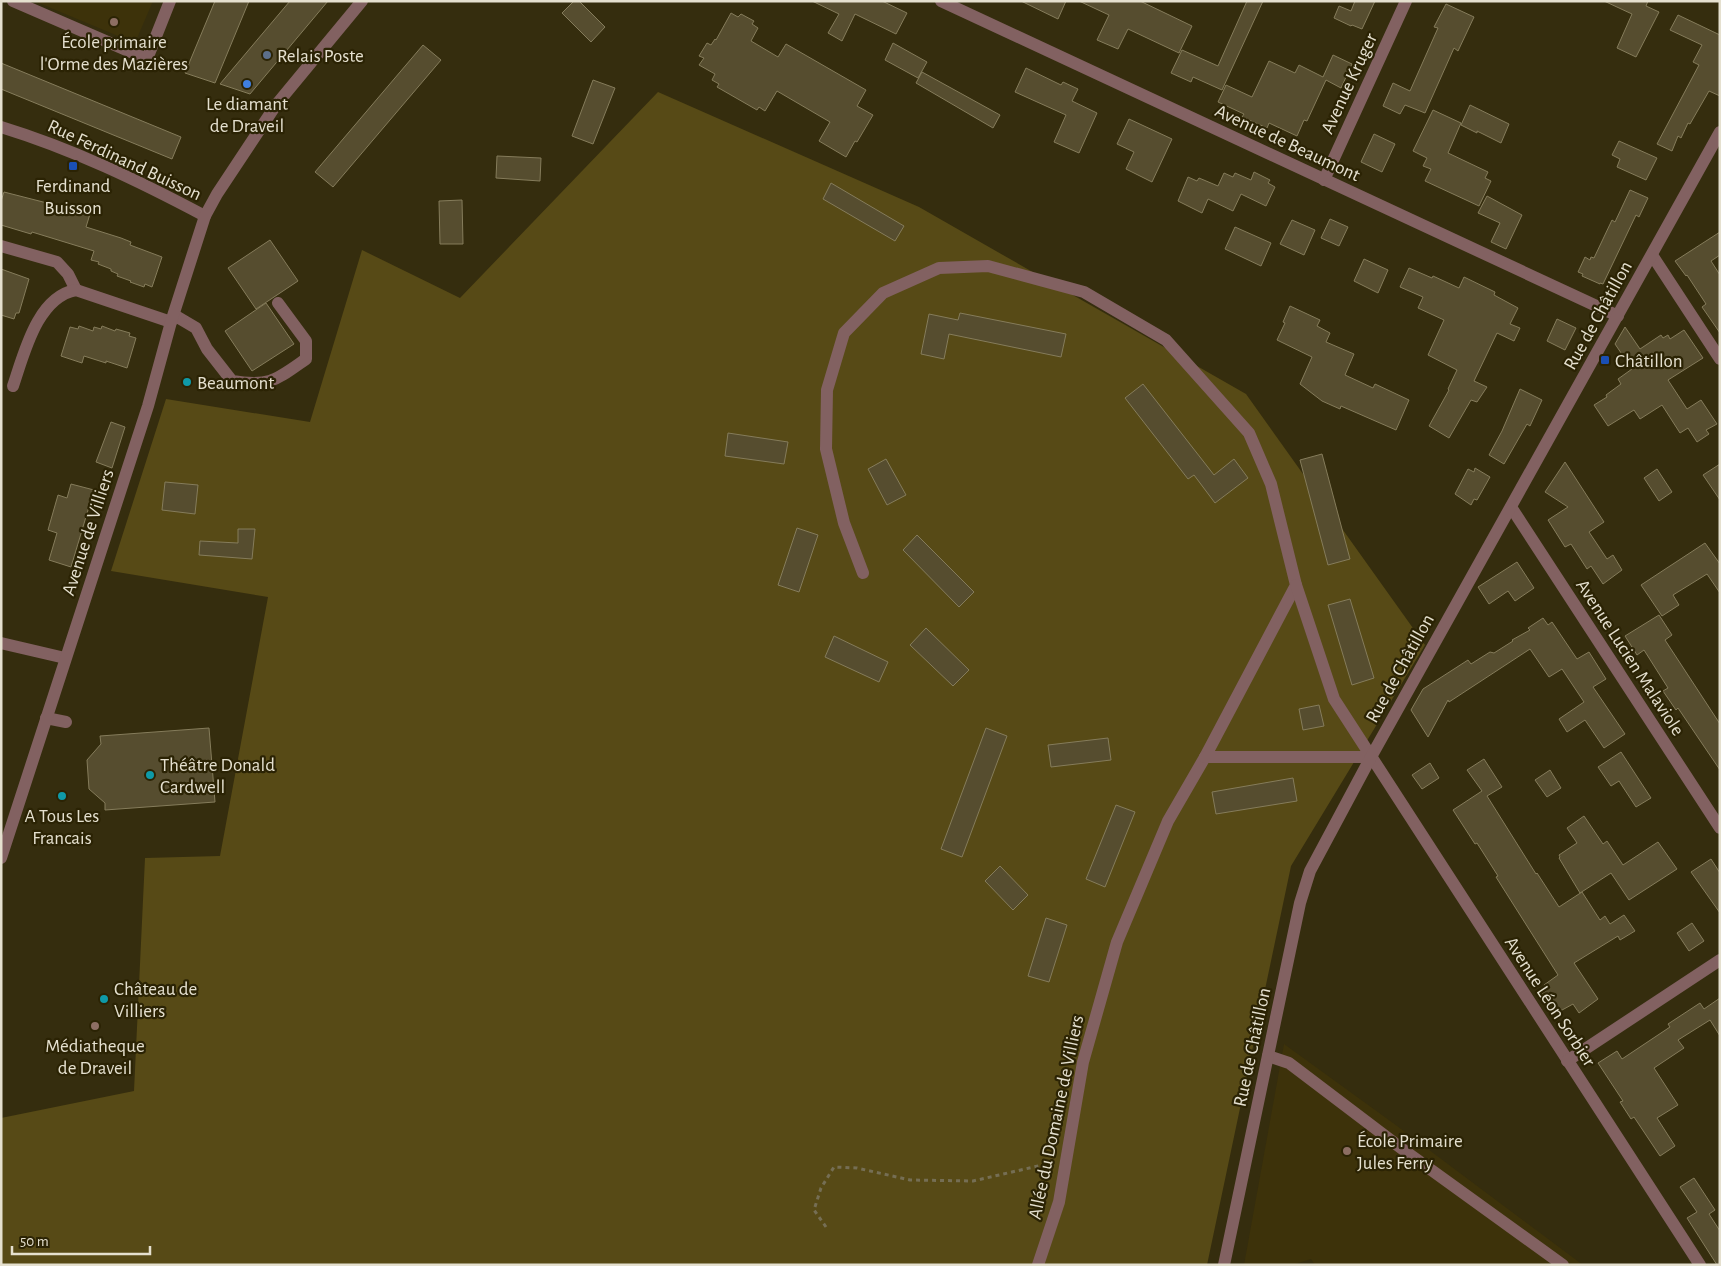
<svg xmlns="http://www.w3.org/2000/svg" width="1721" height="1266" font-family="'Alegreya Sans',sans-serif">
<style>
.built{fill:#3d320a}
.green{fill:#574a16}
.building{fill:#564d2f;stroke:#857c5b}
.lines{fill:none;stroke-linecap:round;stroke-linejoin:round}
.path{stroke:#756e54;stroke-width:3;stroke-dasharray:4 4;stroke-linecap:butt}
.minor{stroke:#826161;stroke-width:12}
.education-dot{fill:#8d6e63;stroke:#2b2304;stroke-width:2}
.service-dot{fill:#5c6f8a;stroke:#2b2304;stroke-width:2}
.shop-dot{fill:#3f7fe0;stroke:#2b2304;stroke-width:2}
.transit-dot{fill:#1a4fb4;stroke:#2b2304;stroke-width:2}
.culture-dot{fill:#0f9aa8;stroke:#2b2304;stroke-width:2}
.labels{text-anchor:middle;stroke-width:4.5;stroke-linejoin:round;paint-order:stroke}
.poi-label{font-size:19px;fill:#e5e0cf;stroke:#2b2304;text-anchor:start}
.street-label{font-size:19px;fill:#e5e0cf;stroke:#2b2304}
</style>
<rect width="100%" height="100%" fill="#352d0e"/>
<g class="built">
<path d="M34 1H153L135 43Z"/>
<path d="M1284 1044 1393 1123 1583 1265H1315L1311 1259 1292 1265H1244Z"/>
</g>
<path class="green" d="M658 92 919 207 1246 394 1425 645 1291 866 1207 1265H1V1118L134 1091 145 858 220 856 268 597 111 571 166 399 310 422 362 250 460 298Z"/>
<g class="building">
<path d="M215 1H249L215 83 185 73Z"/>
<path d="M290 1H328L250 94 220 84Z"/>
<path d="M574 1H579L605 27 591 42 562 13Z"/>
<path d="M812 1H882L907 13 896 34 855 14 842 41 828 33 839 14Z"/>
<path d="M1021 1H1066L1058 19Z"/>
<path d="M1079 1H1140L1192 26 1179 53 1128 29 1118 49 1097 40 1109 15Z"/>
<path d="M1247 1H1263L1222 90 1193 77 1191 82 1171 73 1182 50 1218 66Z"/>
<path d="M1355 1H1375L1362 29 1352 25 1351 26 1334 18 1339 6 1351 11Z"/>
<path d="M1604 1H1648L1646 6 1659 12 1636 57 1617 48 1632 14Z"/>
<path d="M1446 4 1474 17 1458 51 1454 48 1425 113 1405 105 1400 114 1383 106 1393 83 1410 91 1438 28 1434 27Z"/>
<path d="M731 13 738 17 741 14 754 21 752 24 758 28 751 41 778 57 786 44 866 90 857 106 873 115 857 142 855 141 846 157 819 141 830 122 777 91 765 111 759 107 757 110 717 87 719 84 712 80 715 74 699 65 704 58 699 56 707 43 711 45 715 39 716 40Z"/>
<path d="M1678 15 1720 35V96L1709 91 1694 117 1690 124 1688 123 1681 138 1678 136 1672 151 1657 144 1699 65 1693 62 1702 45 1670 30Z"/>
<path d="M893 43 927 62 918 78 885 60Z"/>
<path d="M423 45 441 60 333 187 315 172Z"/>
<path d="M1333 55 1352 64 1341 88 1326 80 1307 121 1304 120 1297 136 1269 123 1267 128 1242 117 1244 114 1218 102 1226 85 1252 97 1269 61 1295 73 1299 65 1323 77Z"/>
<path d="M1 63 181 137 172 159 1 89Z"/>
<path d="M1026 68 1061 85 1063 82 1078 89 1072 101 1097 113 1079 153 1054 142 1066 115 1015 92Z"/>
<path d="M922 72 1000 115 993 128 916 83Z"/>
<path d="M593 80 615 88 593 144 572 136Z"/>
<path d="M1470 105 1509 124 1501 143 1477 131V133L1461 125Z"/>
<path d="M1433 110 1461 123 1448 153 1488 172 1485 178 1491 181 1479 206 1425 181 1431 169 1423 166 1427 158 1413 151Z"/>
<path d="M1129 119 1172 139 1152 182 1126 169 1134 152 1117 144Z"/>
<path d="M1374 134 1395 144 1382 172 1361 162Z"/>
<path d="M1619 141 1657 158 1646 180 1617 167 1620 159 1612 155Z"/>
<path d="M497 156 541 158 540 181 496 178Z"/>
<path d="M1254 172 1270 180 1268 183 1275 187 1266 206 1241 194 1233 211 1208 199 1202 213 1178 201 1188 177 1197 181 1199 178 1218 186 1224 173 1233 177 1235 173 1251 180Z"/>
<path d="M831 183 904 226 895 241 823 199Z"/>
<path d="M1630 190 1648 198 1639 217 1636 215 1603 284 1600 283V284L1582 276 1583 274 1578 272 1585 257 1590 260 1591 257 1594 258 1612 220 1615 222Z"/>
<path d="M4 192 90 214 86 227 121 238 131 242 130 245 162 257 152 287 145 284 144 287 130 282 131 281 117 276 118 274 111 271V269L98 264 99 262 91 260 94 251 32 232 31 234 1 225V201Z"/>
<path d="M1487 196 1522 215 1506 249 1491 242 1500 223 1478 213Z"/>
<path d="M462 200 463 244H440L439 201Z"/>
<path d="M1330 219 1348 227 1339 246 1321 238Z"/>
<path d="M1292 220 1315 230 1304 255 1280 244Z"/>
<path d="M1235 227 1271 243 1261 266 1225 249Z"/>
<path d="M1720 232V255L1711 261 1720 275V333L1702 307 1706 304 1687 275 1686 276 1675 261Z"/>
<path d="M270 240 298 281 256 309 228 268Z"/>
<path d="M1364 259 1388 270 1378 293 1354 281Z"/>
<path d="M1409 268 1432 278 1433 276 1459 288 1464 277 1495 292 1494 295 1518 308 1510 324 1520 328 1514 341 1497 333 1474 381 1487 387 1477 402 1471 400 1449 438 1429 426 1449 390 1448 389 1457 370 1428 355 1444 320 1418 308 1423 297 1400 287Z"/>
<path d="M1 269 29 279 19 313H16L14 319 1 315Z"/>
<path d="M266 303 294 344 252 371 225 331Z"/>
<path d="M1290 306 1320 320 1317 326 1330 333 1326 342 1354 354 1345 375 1373 388 1375 384 1409 400 1396 430 1341 406 1340 409 1322 401 1300 384 1312 357 1277 340 1285 323 1283 322Z"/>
<path d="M960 313 1066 334 1061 357 949 334 944 359 921 354 929 314 958 320Z"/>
<path d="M1557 319 1576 328 1565 350 1547 341Z"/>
<path d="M79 326 93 331 94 327 101 329 102 326 115 331 116 329 130 333 129 336 136 338 127 368 106 361V363L84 356 82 363 61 356 70 327 78 329Z"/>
<path d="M1625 327 1640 349 1661 335 1663 338 1668 335 1670 339 1684 330 1703 358 1668 380 1687 409 1701 400 1717 424 1706 430 1709 434 1697 442 1688 428 1680 433 1662 405 1640 419 1634 410 1608 426 1594 405 1607 397 1606 395 1621 384 1618 379 1632 369 1615 344Z"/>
<path d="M1143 384 1214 475 1234 459 1248 478 1215 503 1194 475 1188 479 1125 398Z"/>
<path d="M1520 389 1542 400 1530 426 1527 424 1504 464 1489 455 1502 431Z"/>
<path d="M111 422 125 427 112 468 96 462Z"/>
<path d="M728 433 788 442 784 464 725 456Z"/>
<path d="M1322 454 1350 559 1328 565 1300 460Z"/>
<path d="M886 459 906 495 887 505 868 469Z"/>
<path d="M1565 462 1604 522 1589 532 1607 559 1613 555 1622 570 1603 584 1591 566 1587 569 1571 544 1565 547 1548 520 1568 507 1545 492Z"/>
<path d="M1720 464V500L1703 475Z"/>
<path d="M1475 468 1490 477 1477 500 1474 499 1471 505 1455 494 1468 469 1474 472Z"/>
<path d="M1657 469 1672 492 1659 501 1644 478Z"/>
<path d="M165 482 198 485 195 514 162 510Z"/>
<path d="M71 484 94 490 71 567 49 560 57 533 48 530 58 495 67 498Z"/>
<path d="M797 528 818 535 799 592 778 585Z"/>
<path d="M238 529H255L252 559 199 555 200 541 238 543Z"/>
<path d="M917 535 974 592 959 607 903 550Z"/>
<path d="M1705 543 1720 564V593L1707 574 1673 595 1679 605 1662 616 1641 585Z"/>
<path d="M1517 562 1534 588 1515 601 1508 591 1489 604 1478 587Z"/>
<path d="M1350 599 1374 678 1352 685 1328 605Z"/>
<path d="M1659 615 1672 635 1665 640 1720 724V770L1678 708 1676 710 1663 691 1668 688 1644 650 1637 655 1625 636Z"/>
<path d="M1543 618 1548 625 1552 622 1577 659 1589 652 1606 679 1593 687 1625 734 1604 748 1585 720 1567 732 1559 719 1584 702 1562 669 1549 677 1530 649 1449 702 1448 700 1428 737 1411 710 1423 689 1468 660 1471 664 1490 652 1494 653 1513 641 1512 640 1530 630 1528 628Z"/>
<path d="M926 628 969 670 953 686 910 645Z"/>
<path d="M834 636 888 662 879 682 825 657Z"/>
<path d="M1319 705 1324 726 1303 730 1299 709Z"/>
<path d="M209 728 215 802 105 810V803L89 789 87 760 101 744 100 736Z"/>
<path d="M986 728 1007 736 962 857 941 849Z"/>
<path d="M1108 738 1111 760 1051 767 1048 745Z"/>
<path d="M1621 752 1651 798 1636 807 1619 781 1611 786 1598 767Z"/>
<path d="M1484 759 1502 787 1487 796 1536 874 1537 873 1559 907 1582 892 1600 920 1605 916 1610 924 1624 915 1635 931 1620 940 1618 936 1574 963 1598 999 1579 1013 1573 1004 1553 1015 1540 995 1547 990 1544 985 1558 975 1496 877 1498 876 1477 843 1475 844 1453 810 1482 791 1467 770Z"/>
<path d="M1430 763 1439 778 1422 789 1412 775Z"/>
<path d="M1550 770 1561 788 1547 797 1535 780Z"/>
<path d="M1293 778 1297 801 1216 814 1212 792Z"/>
<path d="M1116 805 1135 812 1105 887 1086 879Z"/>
<path d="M1584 816 1603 844 1607 841 1623 865 1658 842 1677 869 1629 900 1611 873 1580 893 1559 858 1560 857 1559 855 1577 843 1567 828Z"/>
<path d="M1711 859 1720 873V913L1691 872Z"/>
<path d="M1000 866 1028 895 1013 910 985 881Z"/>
<path d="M1046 918 1067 925 1049 982 1028 976Z"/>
<path d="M1692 923 1704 941 1689 951 1677 933Z"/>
<path d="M1720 998V1036L1710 1020 1678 1040 1684 1048 1654 1068 1678 1105 1657 1118 1675 1146 1660 1156 1634 1117 1631 1119 1620 1102 1623 1101 1598 1063 1617 1051 1622 1059 1670 1027 1668 1024 1700 1003 1704 1009Z"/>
<path d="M1694 1178 1715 1210 1709 1214 1720 1231V1265H1717L1687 1218 1697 1212 1680 1187Z"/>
</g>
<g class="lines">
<path class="path" d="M826 1227 814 1210 821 1188 834 1167 857 1168 910 1180 973 1181 1051 1163"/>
<g class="minor">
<path d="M13 1 147 59 170 1"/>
<path d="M941 1 1618 316"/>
<path d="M1 127C73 149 139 181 205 216"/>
<path d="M1324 180 1406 1"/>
<path d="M1 246 57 262 68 274 76 290"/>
<path d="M1652 255 1720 359"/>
<path d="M174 315 196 328 207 349 232 381C270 387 276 380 306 359V341L278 303"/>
<path d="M13 386C24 354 37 297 76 290L171 322"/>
<path d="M1511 507 1720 828"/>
<path d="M863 573 844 523 826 449 827 390 844 333 883 293 939 268 988 266 1084 292 1166 340 1249 433 1271 484 1296 585 1205 757 1168 821 1117 942 1083 1062 1059 1202 1038 1265"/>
<path d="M1296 585 1334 699 1700 1265"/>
<path d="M1 643 65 658"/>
<path d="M46 718 66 722"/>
<path d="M1205 757H1371"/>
<path d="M1 858 148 406 171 322 205 216 217 194 276 105 362 1"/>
<path d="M1268 1056 1289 1063 1405 1151 1563 1265"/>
<path d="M1567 1061 1720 960"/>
<path d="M1224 1265 1300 903 1310 871 1371 757 1720 132"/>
</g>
</g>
<g class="education-dot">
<circle cx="114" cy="22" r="5"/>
<circle cx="95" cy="1026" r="5"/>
<circle cx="1347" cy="1151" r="5"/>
</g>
<circle class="service-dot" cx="267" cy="55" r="5"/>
<circle class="shop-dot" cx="247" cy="84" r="5"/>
<g class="transit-dot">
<rect x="68" y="161" width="10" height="10" rx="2.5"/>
<rect x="1600" y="355" width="10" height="10" rx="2.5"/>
</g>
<g class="culture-dot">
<circle cx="187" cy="382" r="5"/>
<circle cx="150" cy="775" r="5"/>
<circle cx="62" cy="796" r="5"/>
<circle cx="104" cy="999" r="5"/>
</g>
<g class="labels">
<g class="poi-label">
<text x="114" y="48" text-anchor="middle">École primaire<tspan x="114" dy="22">l'Orme des Mazières</tspan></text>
<text x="277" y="62">Relais Poste</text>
<text x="247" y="110" text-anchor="middle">Le diamant<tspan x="247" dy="22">de Draveil</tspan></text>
<text x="73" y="192" text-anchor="middle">Ferdinand<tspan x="73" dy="22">Buisson</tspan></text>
<text x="1615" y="367">Châtillon</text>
<text x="197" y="389">Beaumont</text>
<text x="160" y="771">Théâtre Donald<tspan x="160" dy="22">Cardwell</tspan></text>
<text x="62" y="822" text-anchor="middle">A Tous Les<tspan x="62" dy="22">Francais</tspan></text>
<text x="114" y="995">Château de<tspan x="114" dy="22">Villiers</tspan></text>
<text x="95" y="1052" text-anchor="middle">Médiatheque<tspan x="95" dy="22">de Draveil</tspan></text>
<text x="1357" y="1147">École Primaire<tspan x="1357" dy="22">Jules Ferry</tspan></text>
</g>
<g class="street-label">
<text transform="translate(1348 83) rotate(-65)" y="7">Avenue Kruger</text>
<text transform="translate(1288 142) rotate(25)" y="7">Avenue de Beaumont</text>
<text transform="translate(125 159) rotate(25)" y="7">Rue Ferdinand Buisson</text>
<text transform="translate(1597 315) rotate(-61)" y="7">Rue de Châtillon</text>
<text transform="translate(87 532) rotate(-72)" y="7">Avenue de Villiers</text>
<text transform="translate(1631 657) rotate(57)" y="7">Avenue Lucien Malaviole</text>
<text transform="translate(1399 668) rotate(-61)" y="7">Rue de Châtillon</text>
<text transform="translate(1551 1001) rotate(57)" y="7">Avenue Léon Sorbier</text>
<text transform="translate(1251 1047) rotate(-78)" y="7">Rue de Châtillon</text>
<text transform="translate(1055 1117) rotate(-78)" y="7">Allée du Domaine de Villiers</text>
</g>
</g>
<rect width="1721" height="1266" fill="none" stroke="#e5e0cf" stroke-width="5"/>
<path d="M12 1246v8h138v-8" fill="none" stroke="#e5e0cf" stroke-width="2.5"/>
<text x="20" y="1246" font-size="15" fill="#e5e0cf" stroke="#2b2304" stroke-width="4" paint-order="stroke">50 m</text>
</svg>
